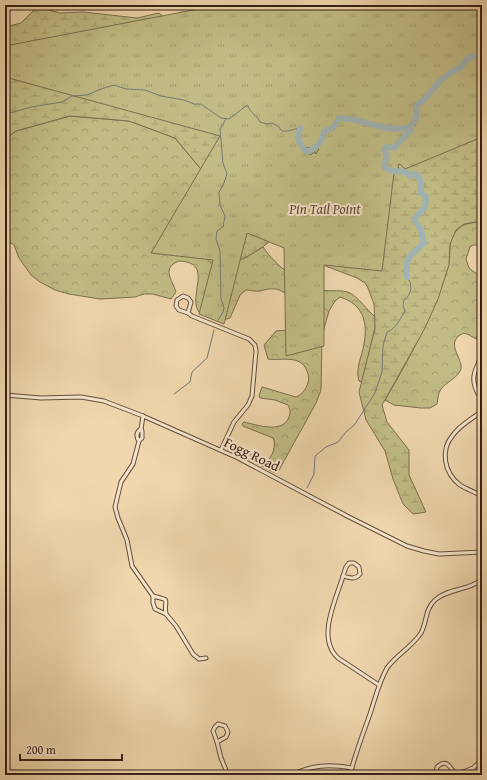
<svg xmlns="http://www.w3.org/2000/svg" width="487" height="780" font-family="'Gentium Book Plus',serif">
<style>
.forest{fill:url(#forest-crowns);stroke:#7c6e4e}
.wetland{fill:url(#wetland-marsh);stroke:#7c6e4e}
.park{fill:url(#park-tufts);stroke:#7c6e4e;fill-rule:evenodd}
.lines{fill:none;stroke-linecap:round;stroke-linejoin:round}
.stream{stroke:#767a77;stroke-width:1}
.river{stroke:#a1b6b7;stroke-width:6}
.street-casing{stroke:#644d3c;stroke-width:5}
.street{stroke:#f5e5ca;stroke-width:3}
.labels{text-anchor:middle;stroke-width:4;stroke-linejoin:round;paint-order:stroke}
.park-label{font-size:14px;font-style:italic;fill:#594632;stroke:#f5e5ca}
.street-label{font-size:14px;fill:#361f16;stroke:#f5e5ca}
</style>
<defs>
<pattern id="forest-crowns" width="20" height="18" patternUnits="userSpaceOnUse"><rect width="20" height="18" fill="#c1bc85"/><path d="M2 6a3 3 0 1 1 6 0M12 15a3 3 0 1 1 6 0" fill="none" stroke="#a6a172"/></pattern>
<pattern id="wetland-marsh" width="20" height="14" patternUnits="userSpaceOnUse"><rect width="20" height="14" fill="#c1bc85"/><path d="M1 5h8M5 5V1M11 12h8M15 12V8" fill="none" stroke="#a6a172"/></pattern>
<pattern id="park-tufts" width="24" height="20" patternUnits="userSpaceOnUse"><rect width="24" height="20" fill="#c1bc85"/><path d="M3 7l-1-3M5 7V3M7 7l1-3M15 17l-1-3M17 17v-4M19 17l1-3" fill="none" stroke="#a6a172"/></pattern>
</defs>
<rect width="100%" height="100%" fill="#f0d7ae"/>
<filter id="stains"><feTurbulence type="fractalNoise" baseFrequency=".005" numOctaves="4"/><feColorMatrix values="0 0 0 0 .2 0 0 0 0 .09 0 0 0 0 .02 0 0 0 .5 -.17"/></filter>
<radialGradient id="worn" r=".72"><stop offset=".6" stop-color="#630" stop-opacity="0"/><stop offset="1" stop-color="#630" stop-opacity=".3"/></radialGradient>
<g class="forest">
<path d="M70 116 129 121 175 138 205 174 243 259 263 247C276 266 300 285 323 290 331 292 342 289 350 293 359 298 367 310 375 317V328L362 382 359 381C355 368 362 357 364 344 368 322 363 304 340 297L335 301 329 311 322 336 321 390 316 403 278 472 275 473 236 453 233 450 234 446 237 447 266 462C272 458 277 445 273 438L243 426 242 424 244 422C257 425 283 434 289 417 291 412 290 409 288 405L275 400 260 398 259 396 262 387 296 397C303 394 305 390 308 383 309 379 309 375 307 371 301 354 280 361 268 359L264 345 276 331 287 330 286 294C277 287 271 288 260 291 256 292 251 290 246 290L240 295 230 318 224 320 199 312C187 296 215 262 179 261 161 268 172 279 176 292L171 299 153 294H144L135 297 100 299 69 294 55 290 40 282 31 275 19 258 14 245 5 239V139L16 131Z"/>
<path d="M482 219V245H473L470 247 466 259 469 268 482 278V339C474 342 467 329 460 335 446 345 463 358 461 369 458 378 446 382 441 389 438 393 438 399 437 404L430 408H421L394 405 385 400C410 357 434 315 448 267 452 255 446 241 457 230 464 222 474 224 482 219Z"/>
</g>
<path class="wetland" d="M482 5V219L477 222 464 224 456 230 450 244 449 265 438 299 425 328 382 405 387 422 409 450V475L426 512 413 514 403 504 393 479 385 451 366 420 359 392 375 328 374 304 368 288 365 283 357 278 323 265 275 237C263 248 227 273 211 263 206 260 205 255 203 250L205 174 175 138 129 121 70 116 16 131 5 139V27L21 23 35 9 42 8 60 13 83 12 137 18 159 13 178 30Z"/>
<path class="park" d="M219 5H482V137L405 169 400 164 398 165 399 170 394 173 382 271 324 265V346L286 356 284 248 247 233 224 324 199 314 213 260 151 253 220 136 5 77V46ZM301 147H302L319 149 316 154 315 152 310 155Z"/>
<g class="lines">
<g class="stream">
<path d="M5 113 14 112 31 107 62 102 72 96 87 95 101 89 114 85 126 89 145 90 161 96 184 100 194 104H201L221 118 229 119 246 106H248C250 113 257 115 260 122L267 124 272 123 278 126 282 131C289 132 293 129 300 128"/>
<path d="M218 320 223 312 224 308 221 299 220 251 216 239 217 231 223 227 225 216 220 205 219 192 224 183 227 174 223 163 220 129 226 119"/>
<path d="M174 394 190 382 192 372 207 358 214 330"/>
<path d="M307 488 314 474 315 456 326 447 338 442 346 432 355 424 375 393 382 372 383 346 387 332C396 329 400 319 405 311L403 306 404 300C412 295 413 284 407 277"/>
</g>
<g class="river">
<path d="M300 128C297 139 299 145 307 152 317 148 322 142 324 131L333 128 339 118C363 118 386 134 410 127"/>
<path d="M407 277C406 273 407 272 407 267 406 256 416 251 424 243L421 230 414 219 425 207 426 197 421 193C419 186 423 176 414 174L410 176 406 172 393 171 385 168 384 166 387 157 384 149 386 147 394 148 408 133 411 130C410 123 415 122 417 116L416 106 417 104 423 101 440 81 450 73 461 67 468 58 473 56 482 58"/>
</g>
<defs>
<g id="street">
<path d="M183 296 188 298 191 302 188 313 179 310 176 306 177 300Z"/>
<path d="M188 313 192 316 249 339 255 345 256 351 252 396 248 405 234 422 221 450"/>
<path d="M482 355C473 373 469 382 482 400"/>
<path d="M5 395 41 398 81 397 104 401 143 416 238 458 349 517 407 546 424 551 439 554 482 552"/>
<path d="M482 411C472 419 460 425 453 435 440 450 444 473 460 485 466 489 475 492 482 496"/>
<path d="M141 429 143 416"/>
<path d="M139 441C136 437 136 432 141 429L142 431V438L139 441 133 464 121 482 115 507 118 518 127 540 132 566 153 596"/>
<path d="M349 563H354L359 567 360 574C355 580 350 578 343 576L346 567Z"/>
<path d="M343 576C336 600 316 638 338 658L379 685"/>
<path d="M153 596C173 601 163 598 166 614L155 609 153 603Z"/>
<path d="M166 614 176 626 193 654 199 659 206 658"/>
<path d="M218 724 225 726 228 732 226 737 217 742 213 731 215 727Z"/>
<path d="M217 742 221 758 228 775"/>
<path d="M291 775C313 765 328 764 352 768"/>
<path d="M350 775C355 754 363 734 370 714 375 699 379 682 387 668 396 655 412 647 421 633 427 622 425 609 435 600 448 588 469 591 482 579"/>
<path d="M436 775 437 767C448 757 450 769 456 775"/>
<path d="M456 775 473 768 482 760"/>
</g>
</defs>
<use href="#street" class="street-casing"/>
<use href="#street" class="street"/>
</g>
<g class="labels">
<g class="park-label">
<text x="325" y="214">Pin Tail Point</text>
</g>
<g class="street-label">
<text transform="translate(252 454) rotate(26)" y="5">Fogg Road</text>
</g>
</g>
<rect width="487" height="780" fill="none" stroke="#f0d7ae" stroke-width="20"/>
<rect x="6" y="6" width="475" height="768" fill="none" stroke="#361f16" stroke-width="2"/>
<rect x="10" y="10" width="467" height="760" fill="none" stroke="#361f16"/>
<path d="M20 754v6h102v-6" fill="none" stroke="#361f16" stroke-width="2"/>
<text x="26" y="754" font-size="12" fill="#361f16" stroke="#f5e5ca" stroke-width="3" paint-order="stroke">200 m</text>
<rect width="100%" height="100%" filter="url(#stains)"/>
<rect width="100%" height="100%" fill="url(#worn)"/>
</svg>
